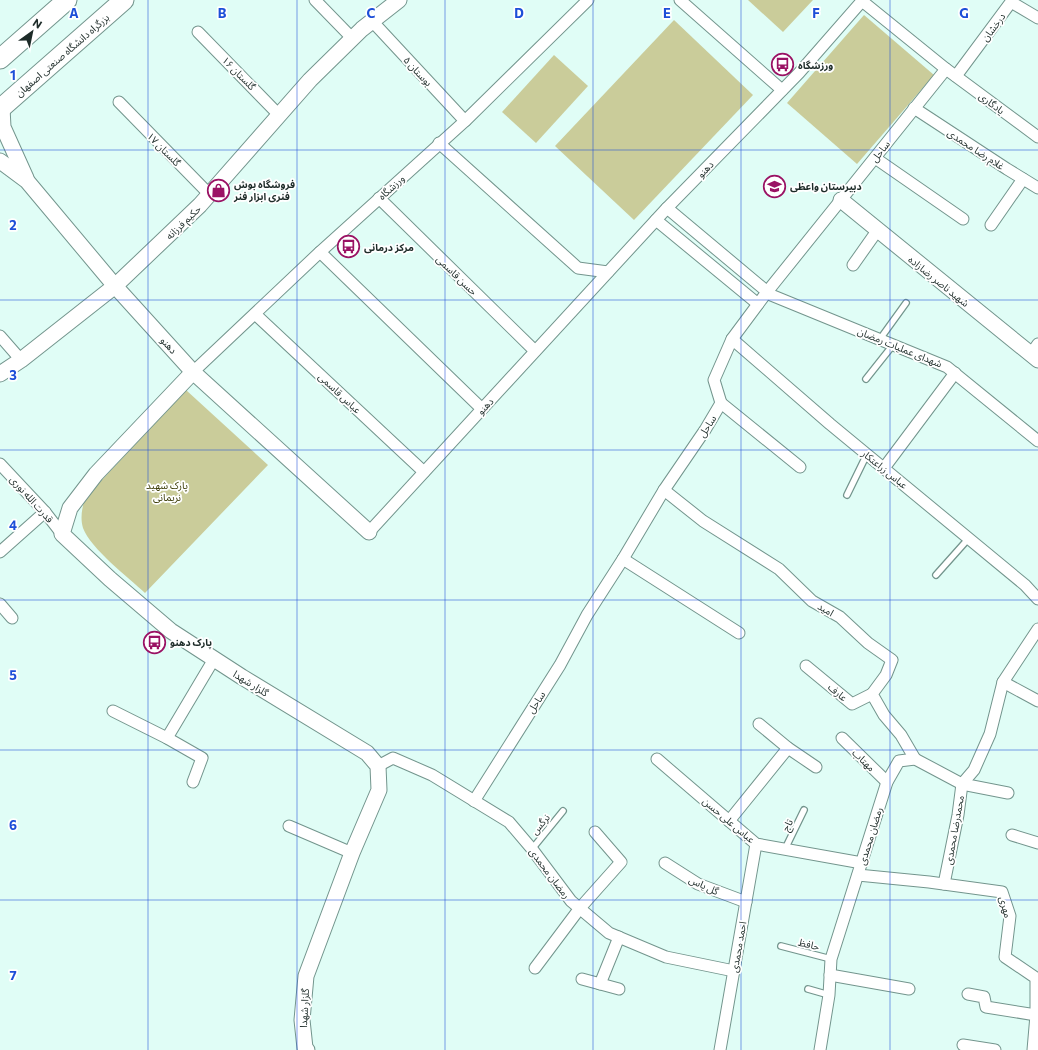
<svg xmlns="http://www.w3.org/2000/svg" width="1038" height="1050" font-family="Commissioner,'Noto Sans Arabic',sans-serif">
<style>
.green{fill:#cacc9a}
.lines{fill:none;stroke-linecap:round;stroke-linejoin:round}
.lane-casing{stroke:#73958d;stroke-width:8}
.street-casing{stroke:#73958d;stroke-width:13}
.secondary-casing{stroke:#73958d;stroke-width:17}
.highway-casing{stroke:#73958d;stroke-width:21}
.lane{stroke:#fff;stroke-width:5.5}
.street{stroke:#fff;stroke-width:11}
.secondary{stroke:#fff;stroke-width:15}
.highway{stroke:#fff;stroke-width:19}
.grid{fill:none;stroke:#1d4ed8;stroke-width:1;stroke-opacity:0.55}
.labels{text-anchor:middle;stroke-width:3.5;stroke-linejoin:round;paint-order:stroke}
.street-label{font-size:10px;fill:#1d2b28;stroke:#fff}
.poi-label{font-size:10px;font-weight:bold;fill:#1d2b28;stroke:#fff;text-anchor:start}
.park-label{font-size:10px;fill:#3a3a05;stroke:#fff}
.grid-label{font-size:13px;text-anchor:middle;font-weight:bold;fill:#1d4ed8;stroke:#fff;stroke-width:3.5;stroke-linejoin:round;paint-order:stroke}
</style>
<rect width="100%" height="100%" fill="#e0fdf6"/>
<g class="green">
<path d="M748 0H813L783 32Z"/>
<path d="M864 15 934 75 857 164 787 103Z"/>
<path d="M674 20 753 95 634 220 555 146Z"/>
<path d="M554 55 588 86 536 143 502 112Z"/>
<path d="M186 390 268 465 145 593C128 577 91 549 83 528 80 518 82 508 85 498Z"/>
</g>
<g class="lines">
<defs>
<g id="lane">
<path d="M880 339 906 303"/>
<path d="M866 379 893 345"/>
<path d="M847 495 867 454"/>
<path d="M936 575 969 538"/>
<path d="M532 849 563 811"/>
<path d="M785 849 804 810"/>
<path d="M781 946 831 959"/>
<path d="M808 989 829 995"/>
</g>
<g id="street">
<path d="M315 0 352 38"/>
<path d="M680 0 782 90"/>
<path d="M372 21 465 121"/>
<path d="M198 32 279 115"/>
<path d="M956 76 1011 2 1038 18"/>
<path d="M119 102 210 195"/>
<path d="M914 108 1007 169 1038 188"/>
<path d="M439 143 578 268 608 272"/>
<path d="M875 158 963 219"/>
<path d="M379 198 535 351"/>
<path d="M667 208 771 295 947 367 1038 441"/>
<path d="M656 220 758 304"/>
<path d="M991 225 1023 179"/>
<path d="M320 252 482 409"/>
<path d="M853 265 877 231"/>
<path d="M255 314 424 472"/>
<path d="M0 336 21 360"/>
<path d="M732 339 830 424 1025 585 1038 599"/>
<path d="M1031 354 1038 344"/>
<path d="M193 372 320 252 465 121 588 0"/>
<path d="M721 403 800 467"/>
<path d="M0 464 45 512 62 534"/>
<path d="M884 468 955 373"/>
<path d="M664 490 703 521 779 569 812 601 840 617 868 643 892 660 886 675 872 694 884 715 901 735 915 759"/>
<path d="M369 532 667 208 799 73 862 1 946 69 1038 137"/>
<path d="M0 552 45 512"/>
<path d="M623 559 739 633"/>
<path d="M0 604 12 618"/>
<path d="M806 666 852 704 872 694"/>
<path d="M1003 682 1038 701"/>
<path d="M113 711 167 738 202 758 193 782"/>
<path d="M759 724 788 748 816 767"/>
<path d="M167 738 214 659"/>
<path d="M842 738 887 782"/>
<path d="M657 759 756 844 862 863"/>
<path d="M378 766 393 758 432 775 509 822 532 849 571 901 609 933 666 957 734 971"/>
<path d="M474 801 560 665 587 615 623 559 664 490 705 430 721 403 714 380 732 339 767 292 946 69"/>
<path d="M729 821 788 748"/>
<path d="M289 826 352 853"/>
<path d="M1012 835 1038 843"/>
<path d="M665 863 698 884 746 902"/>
<path d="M858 875 929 882 1002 892 1010 916 1005 957 1036 978V1015L1033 1050"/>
<path d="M944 884 958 815 962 784 974 770 990 734 1003 682 1038 629"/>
<path d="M535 968 580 908 621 862 595 832"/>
<path d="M830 975 909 989"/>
<path d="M582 979 619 989"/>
<path d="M600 984 619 937"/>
<path d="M968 994 984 997 986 1007 1036 1015"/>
<path d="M963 1045 995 1050"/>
<path d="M720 1050 756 844"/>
<path d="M820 1050 829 995 831 959 887 782 899 761 915 759 962 784 1008 793"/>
</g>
<g id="secondary">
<path d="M2 108 3 127 26 178"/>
<path d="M0 161 27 181 115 286 193 372 369 532"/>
<path d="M841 200 1038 360"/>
<path d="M193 372 96 474 70 508 62 534 110 579 171 631 242 677 367 753 378 766 379 790 352 853 306 976 302 1020 305 1048 307 1050"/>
<path d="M0 374 21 360 115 286 200 205 310 80 362 29 399 0"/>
</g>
<g id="highway">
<path d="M0 59 67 0"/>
<path d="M0 109 124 0"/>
</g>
</defs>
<use href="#lane" class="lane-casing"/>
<use href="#street" class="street-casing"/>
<use href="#secondary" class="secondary-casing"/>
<use href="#highway" class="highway-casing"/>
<use href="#lane" class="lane"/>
<use href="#street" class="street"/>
<use href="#secondary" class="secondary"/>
<use href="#highway" class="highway"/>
</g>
<path class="grid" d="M148 0V1050M297 0V1050M445 0V1050M593 0V1050M741 0V1050M890 0V1050M0 150H1038M0 300H1038M0 450H1038M0 600H1038M0 750H1038M0 900H1038"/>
<defs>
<symbol id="bus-ring" viewBox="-11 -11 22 22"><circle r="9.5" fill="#fff" stroke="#9a1264" stroke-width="1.5"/><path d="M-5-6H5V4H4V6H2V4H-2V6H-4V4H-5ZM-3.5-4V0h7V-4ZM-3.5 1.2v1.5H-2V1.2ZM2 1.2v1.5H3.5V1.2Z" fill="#9a1264"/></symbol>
<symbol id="school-ring" viewBox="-11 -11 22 22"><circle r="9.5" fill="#fff" stroke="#9a1264" stroke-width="1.5"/><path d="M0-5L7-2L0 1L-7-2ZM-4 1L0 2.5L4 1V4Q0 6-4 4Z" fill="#9a1264"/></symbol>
<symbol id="shop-ring" viewBox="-11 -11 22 22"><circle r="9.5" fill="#fff" stroke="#9a1264" stroke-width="1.5"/><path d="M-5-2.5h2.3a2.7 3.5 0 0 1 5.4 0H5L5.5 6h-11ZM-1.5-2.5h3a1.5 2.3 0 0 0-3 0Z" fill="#9a1264"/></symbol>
</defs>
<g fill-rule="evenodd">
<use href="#bus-ring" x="770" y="52" width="25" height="25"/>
<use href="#school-ring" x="762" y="174" width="25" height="25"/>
<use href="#shop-ring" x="206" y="178" width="25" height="25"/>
<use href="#bus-ring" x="336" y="234" width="25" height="25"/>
<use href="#bus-ring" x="142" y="630" width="25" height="25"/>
</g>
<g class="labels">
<g class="street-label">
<text transform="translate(993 27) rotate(-53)" y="4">درخشان</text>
<text transform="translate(62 55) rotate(-41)" y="4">بزرگراه دانشگاه صنعتی اصفهان</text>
<text transform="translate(418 71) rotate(47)" y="4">بوستان ۵</text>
<text transform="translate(239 73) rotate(45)" y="4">گلستان ۱۶</text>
<text transform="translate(992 103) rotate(37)" y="4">یادگاری</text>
<text transform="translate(164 149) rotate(45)" y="4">گلستان ۱۷</text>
<text transform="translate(976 149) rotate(33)" y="4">غلام رضا محمدی</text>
<text transform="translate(880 151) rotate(-52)" y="4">ساحل</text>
<text transform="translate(705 169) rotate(-46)" y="4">دهنو</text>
<text transform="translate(391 187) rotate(-43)" y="4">ورزشگاه</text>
<text transform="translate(183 222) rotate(-44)" y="4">حکیم فرزانه</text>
<text transform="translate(457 275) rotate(44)" y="4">حسن قاسمی</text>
<text transform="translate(939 281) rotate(39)" y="4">شهید ناصر رضازاده</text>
<text transform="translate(169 345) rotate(48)" y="4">دهنو</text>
<text transform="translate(900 347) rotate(22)" y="4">شهدای عملیات رمضان</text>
<text transform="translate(340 393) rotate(43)" y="4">عباس قاسمی</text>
<text transform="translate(485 406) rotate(-47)" y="4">دهنو</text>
<text transform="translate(707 426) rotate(-57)" y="4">ساحل</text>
<text transform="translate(885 469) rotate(39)" y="4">عباس زراعتکار</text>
<text transform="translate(32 499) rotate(48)" y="4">قدرت الله نوری</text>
<text transform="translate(826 609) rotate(31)" y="4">امید</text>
<text transform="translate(251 683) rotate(32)" y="4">گلزار شهدا</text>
<text transform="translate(838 692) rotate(40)" y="4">عارف</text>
<text transform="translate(536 702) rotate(-57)" y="4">ساحل</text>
<text transform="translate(864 760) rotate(44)" y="4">مهتاب</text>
<text transform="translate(729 820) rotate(40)" y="4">عباس علی حسن</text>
<text transform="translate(540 824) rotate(-50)" y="4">نرگس</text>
<text transform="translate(787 825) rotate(-64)" y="4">تاج</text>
<text transform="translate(954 830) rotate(-80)" y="4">محمدرضا محمدی</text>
<text transform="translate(870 836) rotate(-73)" y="4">رمضان محمدی</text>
<text transform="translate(550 873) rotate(53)" y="4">رمضان محمدی</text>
<text transform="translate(704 885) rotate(25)" y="4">گل یاس</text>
<text transform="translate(1006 907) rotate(75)" y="4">مهری</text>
<text transform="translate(809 944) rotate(14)" y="4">حافظ</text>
<text transform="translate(738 947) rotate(-80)" y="4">احمد محمدی</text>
<text transform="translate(304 1008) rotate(-87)" y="4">گلزار شهدا</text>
</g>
<g class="poi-label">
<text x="798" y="69">ورزشگاه</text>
<text x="234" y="188">فروشگاه بوش<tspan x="234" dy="12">فنری ابزار فنر</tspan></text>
<text x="790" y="190">دبیرستان واعظی</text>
<text x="364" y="251">مرکز درمانی</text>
<text x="170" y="646">پارک دهنو</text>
</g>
<g class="park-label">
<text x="167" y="489">پارک شهید<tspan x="167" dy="12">نریمانی</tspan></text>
</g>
</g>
<g class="grid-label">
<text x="74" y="18">A</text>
<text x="222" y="18">B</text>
<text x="371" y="18">C</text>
<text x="519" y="18">D</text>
<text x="667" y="18">E</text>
<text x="816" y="18">F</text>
<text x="964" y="18">G</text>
<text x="13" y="80">1</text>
<text x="13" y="230">2</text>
<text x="13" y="380">3</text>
<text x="13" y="530">4</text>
<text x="13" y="680">5</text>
<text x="13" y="830">6</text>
<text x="13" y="980">7</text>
</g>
<g transform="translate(32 32) rotate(33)" stroke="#ffffff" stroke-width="3" paint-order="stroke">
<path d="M0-3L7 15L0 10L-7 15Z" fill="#1d2b28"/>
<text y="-6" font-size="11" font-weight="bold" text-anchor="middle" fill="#1d2b28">N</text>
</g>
</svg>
